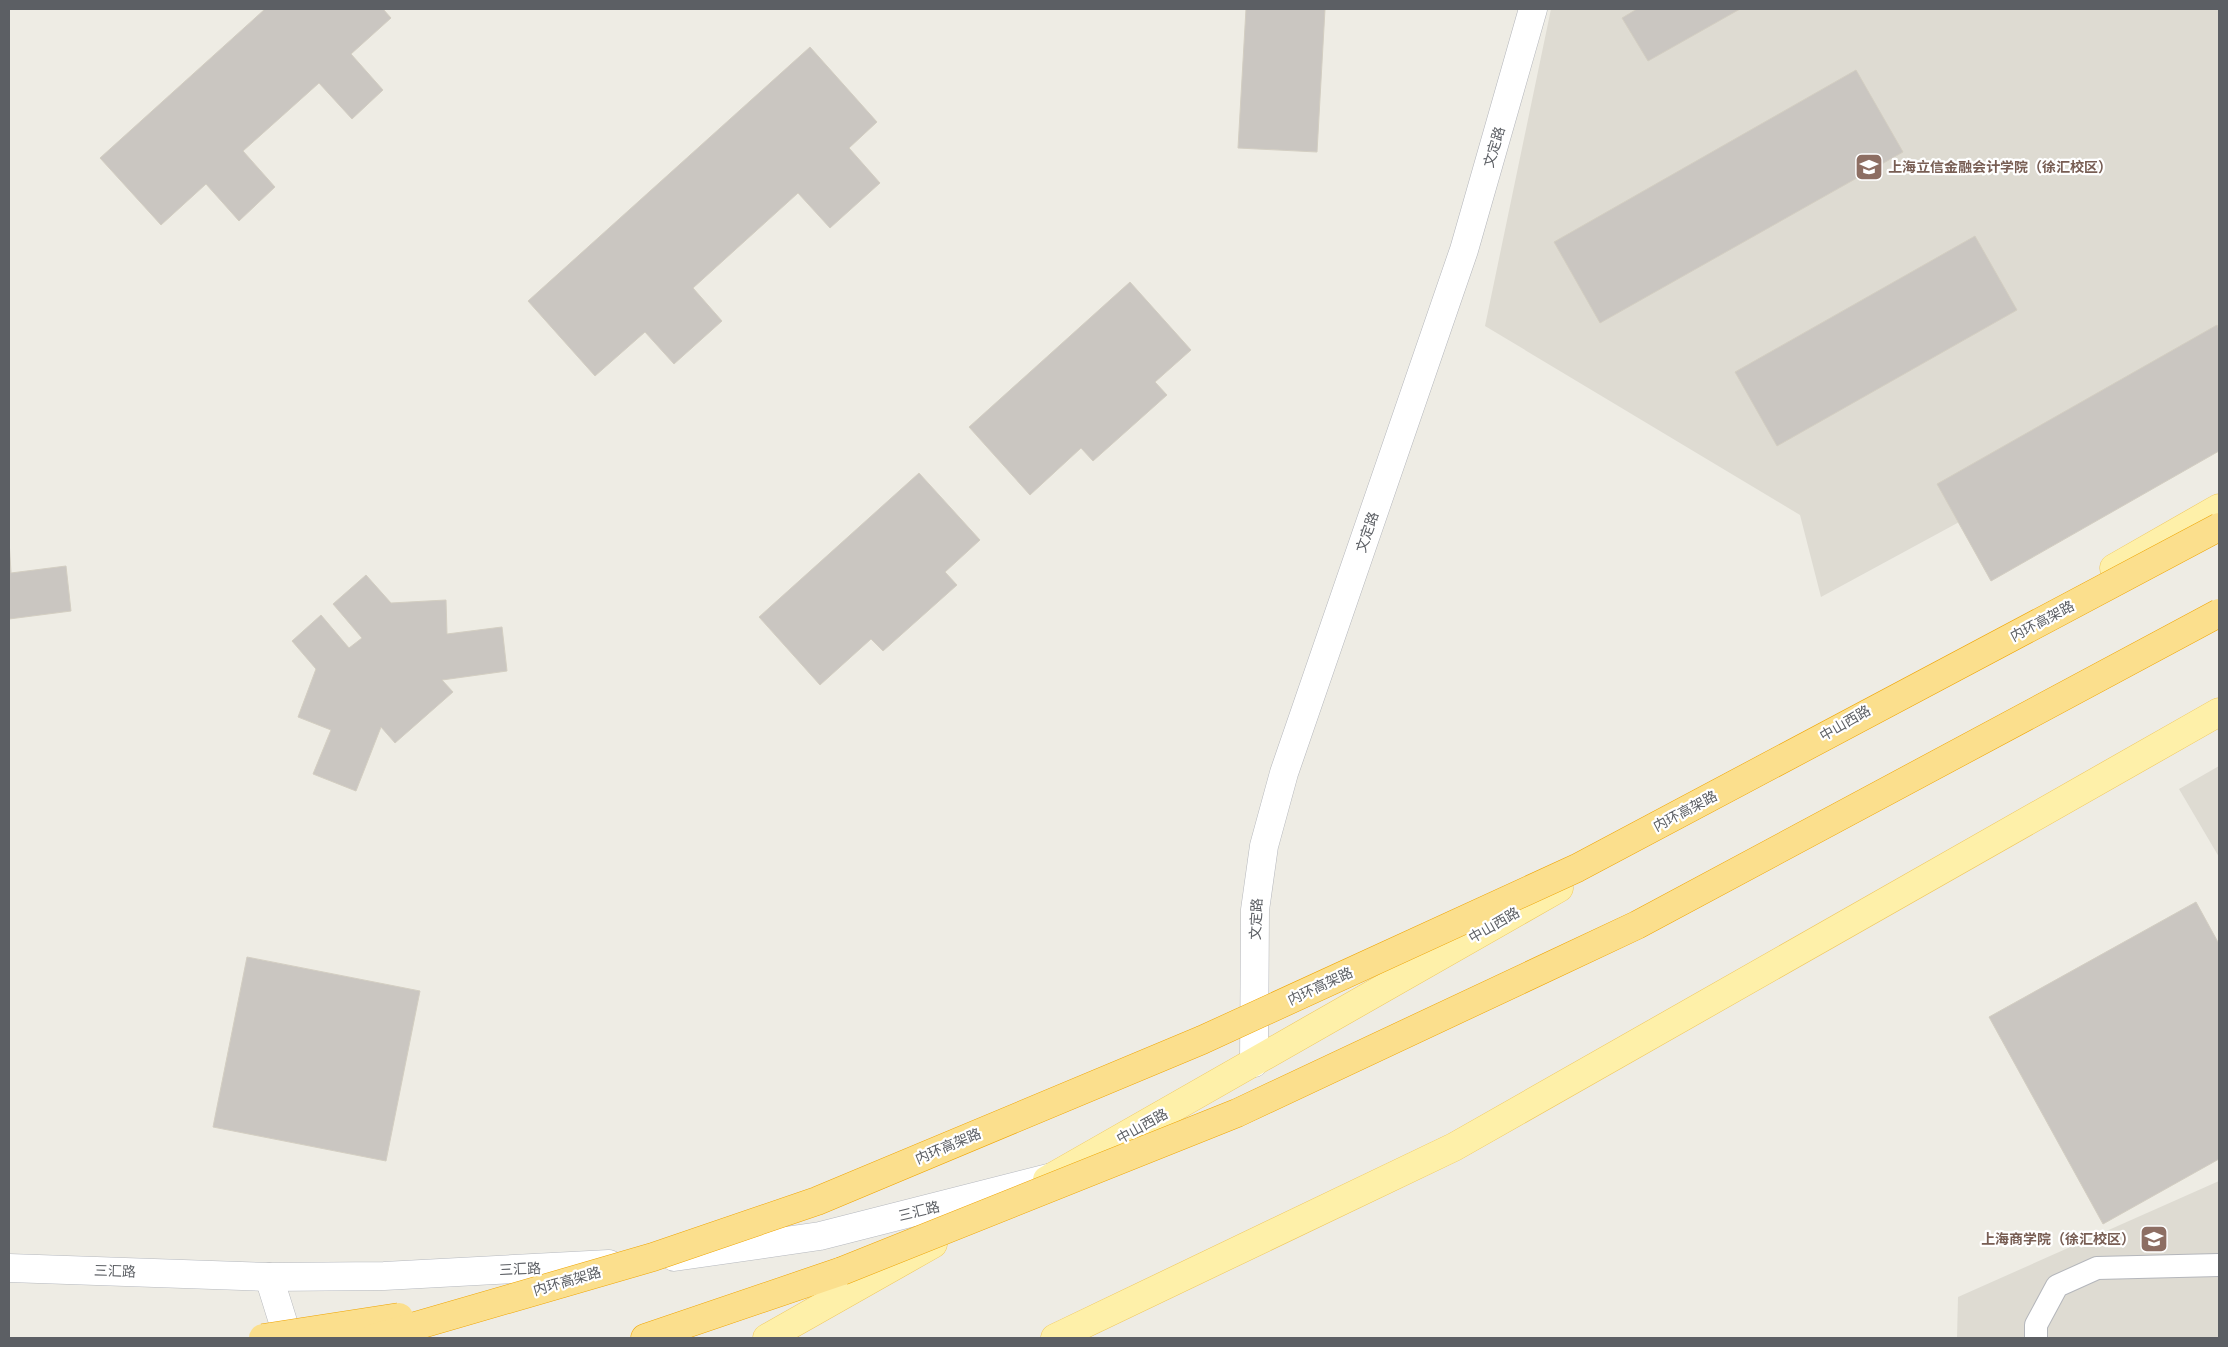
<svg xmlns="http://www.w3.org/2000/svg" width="2228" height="1347" font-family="Inter,'Noto Sans SC',sans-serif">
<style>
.education{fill:#dedbd2}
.building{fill:#cac6c1;stroke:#d3cec2}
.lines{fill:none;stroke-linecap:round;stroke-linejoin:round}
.lane-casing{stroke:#b4b6bb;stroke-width:24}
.street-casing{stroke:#b4b6bb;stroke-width:29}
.secondary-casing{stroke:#b5b8be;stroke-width:29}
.primary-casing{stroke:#efc65b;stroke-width:29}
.highway-casing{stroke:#efa503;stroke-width:29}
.lane{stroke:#fff;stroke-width:22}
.street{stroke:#fff;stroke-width:28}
.secondary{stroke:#fff;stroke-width:28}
.primary{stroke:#fef0a9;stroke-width:28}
.highway{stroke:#fbdf8d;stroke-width:28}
.highway-bridge-casing{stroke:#efa503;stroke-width:29;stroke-linecap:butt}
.highway-bridge{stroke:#fbdf8d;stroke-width:28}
.labels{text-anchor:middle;stroke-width:4.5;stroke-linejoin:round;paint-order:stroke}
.street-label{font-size:14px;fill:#5c5f64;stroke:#fff}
.education-label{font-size:14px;font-weight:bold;fill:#785e54;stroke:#fff;text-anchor:start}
</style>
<rect width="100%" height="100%" fill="#eeece4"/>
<g class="education">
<path d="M1551 9H2219V381L1821 597 1800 515 1485 326Z"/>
<path d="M2219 766V857L2179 789Z"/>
<path d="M2219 1181V1338H1957L1958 1297Z"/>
</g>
<g class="building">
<path d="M265 9H383L391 18 351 54 383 90 352 119 319 83 243 151 275 187 239 221 206 184 161 225 100 158Z"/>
<path d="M1246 9H1325L1317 152 1238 148Z"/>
<path d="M1637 9H1740L1648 61 1622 18Z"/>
<path d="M810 47 877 122 849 148 880 183 830 228 798 193 693 288 722 321 674 364 645 332 595 376 528 301Z"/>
<path d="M1856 70 1903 152 1600 323 1554 242Z"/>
<path d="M1975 236 2017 310 1777 446 1735 372Z"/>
<path d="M1130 282 1191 350 1155 382 1167 395 1093 461 1081 448 1030 495 969 427Z"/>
<path d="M2217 325 2219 330V451L1991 581 1937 484Z"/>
<path d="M919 473 980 540 945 572 957 585 883 651 871 639 820 685 759 617Z"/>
<path d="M9 540 11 573 66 566 71 611 9 619Z"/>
<path d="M366 575 391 603 446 600 447 634 502 627 507 671 442 680 453 692 395 743 381 727 356 791 313 774 331 730 298 717 316 669 292 641 321 615 349 648 362 638 333 604Z"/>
<path d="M2196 902 2219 944V1159L2103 1224 1989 1017Z"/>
<path d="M247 957 420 991 386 1161 213 1127Z"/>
</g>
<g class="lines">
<defs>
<path id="lane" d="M2036 1338V1325L2057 1286 2097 1268 2219 1265"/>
<g id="street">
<path d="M1254 1063 1255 910 1264 846 1284 773 1464 250 1533 9"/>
<path d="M269 1277 288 1338"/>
</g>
<g id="secondary">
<path d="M674 1257 820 1236 1052 1177"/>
<path d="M9 1268 269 1277 384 1276 609 1264"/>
</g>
<g id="primary">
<path d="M2114 568 2219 508"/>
<path d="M1047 1180 1559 888"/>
<path d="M767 1338 933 1244"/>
<path d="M1055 1338 1454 1147 2219 712"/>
</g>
<path id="highway" d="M645 1338 842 1271"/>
</defs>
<use href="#lane" class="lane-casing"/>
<use href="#street" class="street-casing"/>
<use href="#secondary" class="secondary-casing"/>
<use href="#primary" class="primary-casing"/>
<use href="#highway" class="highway-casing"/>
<use href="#lane" class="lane"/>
<use href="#street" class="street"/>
<use href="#secondary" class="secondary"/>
<use href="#primary" class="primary"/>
<use href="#highway" class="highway"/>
<defs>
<g id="highway-bridge">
<path d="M842 1271 1237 1113 1637 925 2219 613"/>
<path d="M263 1338 399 1317"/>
<path d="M374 1338 653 1257 817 1201 1202 1040 1577 868 2219 527"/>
</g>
</defs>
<use href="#highway-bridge" class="highway-bridge-casing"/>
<use href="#highway-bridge" class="highway-bridge"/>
</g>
<defs>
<symbol id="university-square" viewBox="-11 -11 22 22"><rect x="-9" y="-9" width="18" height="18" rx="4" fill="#8d6e63" stroke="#fff"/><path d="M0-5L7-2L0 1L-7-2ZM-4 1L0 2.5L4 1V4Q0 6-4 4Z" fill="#fff"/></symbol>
</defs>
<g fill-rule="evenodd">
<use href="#university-square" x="1853" y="151" width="32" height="32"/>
<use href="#university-square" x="2138" y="1223" width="32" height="32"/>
</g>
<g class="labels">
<g class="street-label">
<text transform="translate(1494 147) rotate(-73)" y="5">文定路</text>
<text transform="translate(1367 532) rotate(-71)" y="5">文定路</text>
<text transform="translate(2042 621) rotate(-28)" y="5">内环高架路</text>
<text transform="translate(1845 723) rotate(-30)" y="5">中山西路</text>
<text transform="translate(1685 811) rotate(-28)" y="5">内环高架路</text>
<text transform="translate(1256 919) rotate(-87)" y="5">文定路</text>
<text transform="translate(1494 925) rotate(-30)" y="5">中山西路</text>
<text transform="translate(1320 986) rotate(-25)" y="5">内环高架路</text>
<text transform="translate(1142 1126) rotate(-29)" y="5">中山西路</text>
<text transform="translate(948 1146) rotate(-23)" y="5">内环高架路</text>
<text transform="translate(919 1211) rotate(-14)" y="5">三汇路</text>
<text transform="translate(520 1269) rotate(-3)" y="5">三汇路</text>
<text transform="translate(115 1271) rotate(2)" y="5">三汇路</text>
<text transform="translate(567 1281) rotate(-16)" y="5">内环高架路</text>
</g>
<g class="education-label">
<text x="1888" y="172">上海立信金融会计学院（徐汇校区）</text>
<text x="2135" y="1244" text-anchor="end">上海商学院（徐汇校区）</text>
</g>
</g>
<rect width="2228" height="1347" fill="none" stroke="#5c5f64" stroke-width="20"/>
</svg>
